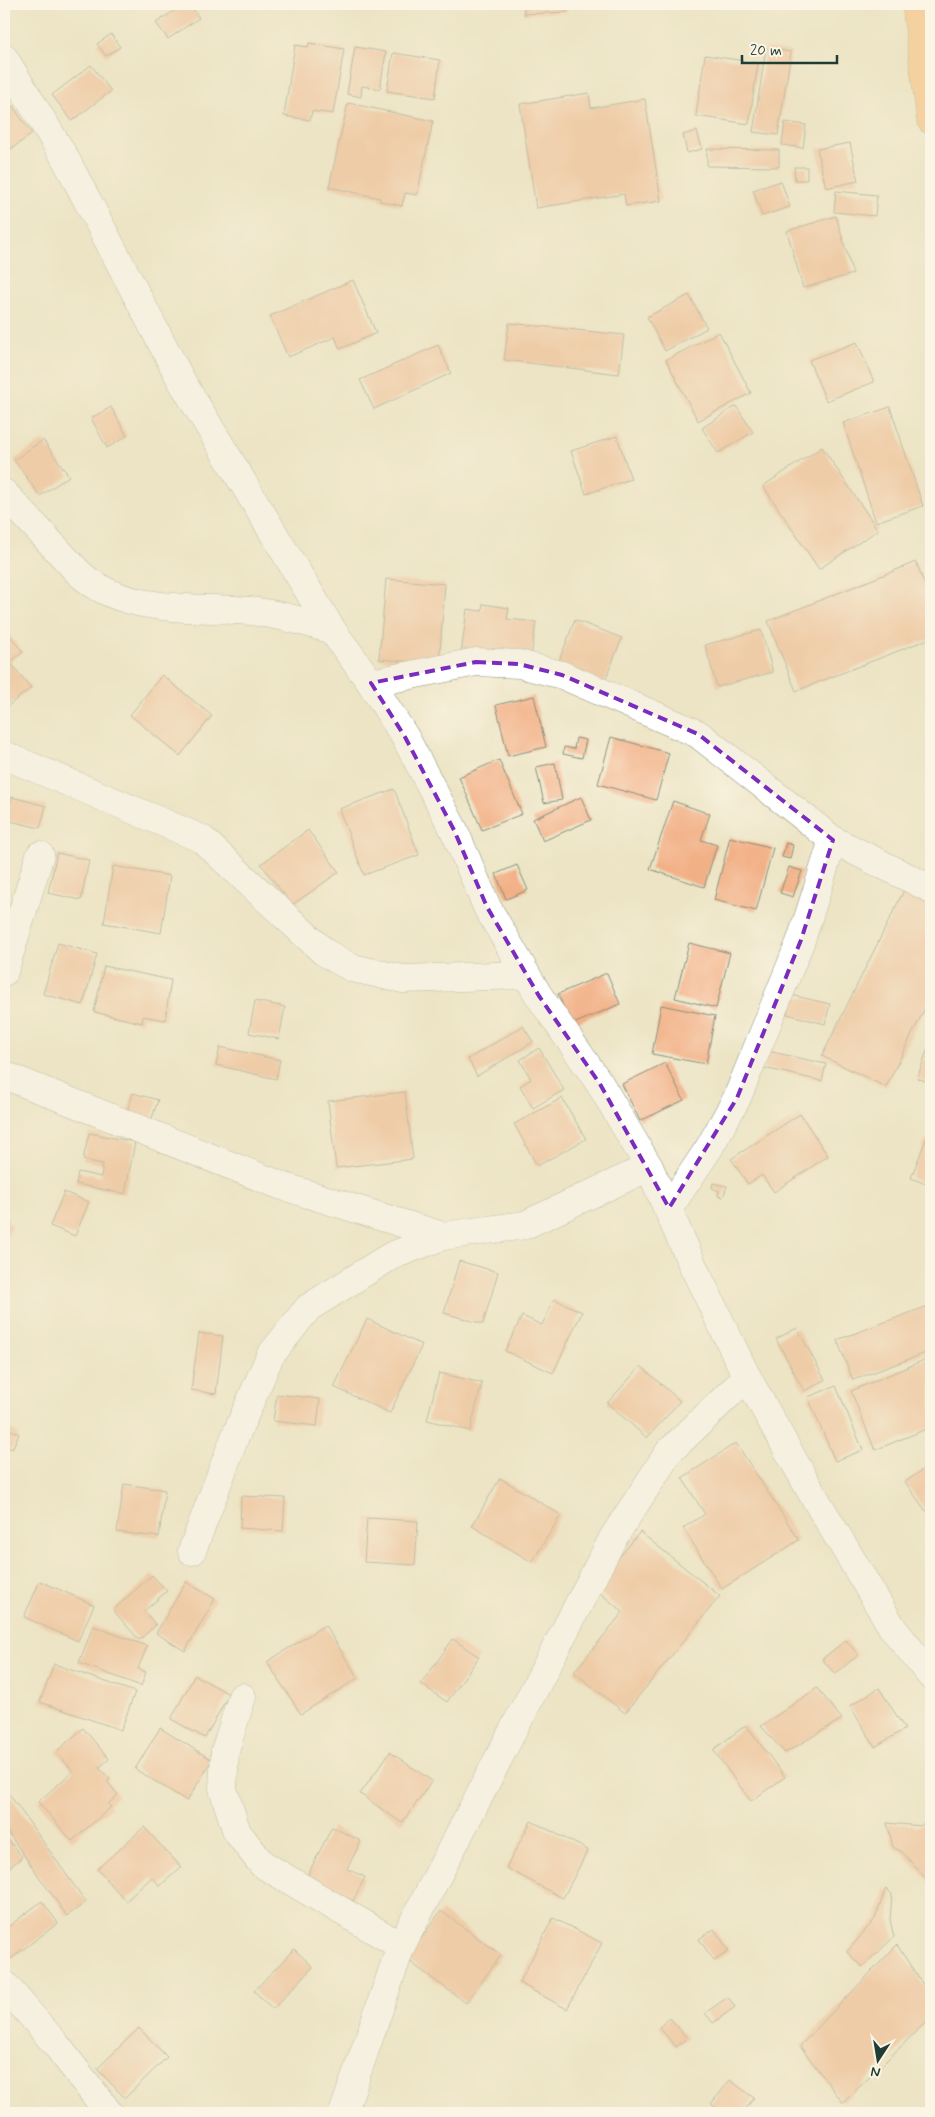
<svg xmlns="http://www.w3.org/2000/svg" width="935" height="2117" font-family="Mynerve,sans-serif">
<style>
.building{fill:#f2b086}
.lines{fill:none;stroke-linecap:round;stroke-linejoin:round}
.minor-casing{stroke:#86907c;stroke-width:29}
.primary-casing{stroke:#86907c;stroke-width:29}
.minor{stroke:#fff;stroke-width:28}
.primary{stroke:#ffbb71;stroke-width:28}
.marked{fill:none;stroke:#7b2cbf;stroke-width:4;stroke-dasharray:10 6;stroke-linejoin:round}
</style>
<rect width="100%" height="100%" fill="#fcf5e5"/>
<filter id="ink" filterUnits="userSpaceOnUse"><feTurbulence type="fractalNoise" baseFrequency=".02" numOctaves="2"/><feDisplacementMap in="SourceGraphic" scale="10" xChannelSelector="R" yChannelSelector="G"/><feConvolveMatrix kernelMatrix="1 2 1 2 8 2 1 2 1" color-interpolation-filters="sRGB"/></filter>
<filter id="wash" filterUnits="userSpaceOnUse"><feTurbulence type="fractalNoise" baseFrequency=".0096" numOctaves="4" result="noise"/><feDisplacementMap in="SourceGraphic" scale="20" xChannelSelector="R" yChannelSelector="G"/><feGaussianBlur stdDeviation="1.12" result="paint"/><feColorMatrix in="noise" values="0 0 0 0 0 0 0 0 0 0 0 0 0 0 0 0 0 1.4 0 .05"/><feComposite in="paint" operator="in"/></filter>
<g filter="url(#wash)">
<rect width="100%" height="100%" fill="#ece4c4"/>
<g id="blocks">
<g class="building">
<path d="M184 4H190L199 18 168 39 156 23Z"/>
<path d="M524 4H567V12L524 14Z"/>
<path d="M745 4H772V5L746 8Z"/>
<path d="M111 34 120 47 106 56 97 44Z"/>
<path d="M309 43 344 49 333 114 312 111 310 120 284 116 295 45 308 47Z"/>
<path d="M355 47 386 52 380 89 362 86 361 97 347 94Z"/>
<path d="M766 48 791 52 778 135 753 132Z"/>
<path d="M393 53 440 60 435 98 387 91Z"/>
<path d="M705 55 758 63 749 124 696 116Z"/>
<path d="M91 65 111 91 72 121 52 95Z"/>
<path d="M589 93 591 108 645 99 661 201 626 206 624 194 536 208 520 104Z"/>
<path d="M348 103 433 121 417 195 405 193 402 206 380 201V198L329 187Z"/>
<path d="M4 106 7 110 13 106 32 134 4 154Z"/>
<path d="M785 122 806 125 803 148 782 145Z"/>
<path d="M697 131 702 149 687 153 683 135Z"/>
<path d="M850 143 858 181 826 188 817 149Z"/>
<path d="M707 149 779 150V167L707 166Z"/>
<path d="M794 167H807V180H795Z"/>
<path d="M781 181 790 207 762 216 753 190Z"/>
<path d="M836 191 877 195 875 216 834 212Z"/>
<path d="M836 216 853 274 803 288 787 231Z"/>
<path d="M353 280 376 333 340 349 335 337 288 357 270 316Z"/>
<path d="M689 295 707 328 665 351 647 317Z"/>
<path d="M509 323 624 335 619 374 504 360Z"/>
<path d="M719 332 751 393 698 421 666 360Z"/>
<path d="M857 342 874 382 826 401 809 360Z"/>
<path d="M438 345 451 373 374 409 360 380Z"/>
<path d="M736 406 753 432 718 453 702 428Z"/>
<path d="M111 407 127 436 107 448 91 418Z"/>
<path d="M890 407 923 506 876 522 843 423Z"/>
<path d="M617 436 631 479 586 494 571 451Z"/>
<path d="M43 440 69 476 40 496 14 460Z"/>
<path d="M822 447 878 530 819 569 763 486Z"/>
<path d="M916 562 931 600V638L796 691 768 621Z"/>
<path d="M386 579 445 584 439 664 379 659Z"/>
<path d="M483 604 509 608 507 619 536 622 530 664 461 654 467 609 482 611Z"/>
<path d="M575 620 622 638 604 683 557 666Z"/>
<path d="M4 628 23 652 10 662 31 688 4 709Z"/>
<path d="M761 630 773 672 717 687 705 645Z"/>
<path d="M162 675 212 716 180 756 130 715Z"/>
<path d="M534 696 546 747 508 756 496 705Z"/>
<path d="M611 737 669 753 656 800 598 784Z"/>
<path d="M576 738 586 740 582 758 563 754 564 747 574 749Z"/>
<path d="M499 760 522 814 482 830 459 777Z"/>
<path d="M555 763 562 800 544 803 536 767Z"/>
<path d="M394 789 419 855 364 875 339 809Z"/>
<path d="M12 797 46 806 40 828 6 820Z"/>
<path d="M581 797 591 820 543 841 533 819Z"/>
<path d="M673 801 710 814 701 840 717 845 704 887 650 869Z"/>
<path d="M308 830 339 872 292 905 261 864Z"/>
<path d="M730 837 773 848 756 911 714 900Z"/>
<path d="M786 843 793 845 790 859 782 857Z"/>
<path d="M57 853 89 860 81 900 48 893Z"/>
<path d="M517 865 528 890 506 899 496 874Z"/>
<path d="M113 866 170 876 161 933 104 923Z"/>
<path d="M789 867 802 871 793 897 780 893Z"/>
<path d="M904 890 931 903V996L886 1087 822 1056Z"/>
<path d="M58 943 97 954 83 1005 43 994Z"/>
<path d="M689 943 730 953 716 1008 675 998Z"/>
<path d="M104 966 171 980 165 1020 143 1016 142 1023 94 1012Z"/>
<path d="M607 973 620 1004 571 1025 558 994Z"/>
<path d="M791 995 830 1004 825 1024 787 1014Z"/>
<path d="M255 1001 285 1007 279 1039 249 1033Z"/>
<path d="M661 1005 715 1016 706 1064 652 1054Z"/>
<path d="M523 1026 533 1042 477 1076 468 1059Z"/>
<path d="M931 1040V1083L917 1078Z"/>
<path d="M220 1047 280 1060 276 1079 216 1065Z"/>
<path d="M539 1048 564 1090 533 1108 520 1086 531 1079 520 1060Z"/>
<path d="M768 1051 826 1064 822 1081 764 1068Z"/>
<path d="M665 1063 684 1100 640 1121 622 1084Z"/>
<path d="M405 1092 413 1159 336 1168 328 1101Z"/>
<path d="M133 1093 158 1100 151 1121 126 1114Z"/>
<path d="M562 1098 586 1139 537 1166 514 1124Z"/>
<path d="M800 1114 828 1156 774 1192 762 1175 748 1184 731 1159Z"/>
<path d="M89 1133 135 1142 125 1194 76 1184 78 1172 101 1177 103 1164 83 1160Z"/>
<path d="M926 1139 931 1141V1186L911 1178Z"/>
<path d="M713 1183 727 1186 723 1197 718 1196 719 1191 712 1188Z"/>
<path d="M64 1192 89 1202 75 1236 50 1226Z"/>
<path d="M4 1221 12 1224 4 1247Z"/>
<path d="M459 1261 498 1272 483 1324 444 1313Z"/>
<path d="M554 1299 582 1312 553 1373 505 1351 522 1316 542 1325Z"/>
<path d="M928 1306 931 1315V1351L853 1380 837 1340Z"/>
<path d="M367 1319 422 1345 390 1413 334 1387Z"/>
<path d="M797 1328 825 1380 804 1391 776 1339Z"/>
<path d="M199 1333 223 1336 216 1394 191 1390Z"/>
<path d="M931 1357V1427L875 1450 851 1391Z"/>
<path d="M641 1366 680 1401 647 1438 607 1403Z"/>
<path d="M439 1373 482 1383 470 1431 427 1420Z"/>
<path d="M836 1386 863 1450 835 1461 808 1397Z"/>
<path d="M277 1394 320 1399 317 1426 273 1421Z"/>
<path d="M4 1426 19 1434 12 1449 4 1445Z"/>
<path d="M736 1443 799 1540 722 1589 683 1528 705 1514 682 1478Z"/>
<path d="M931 1464V1507L926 1511 905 1482Z"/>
<path d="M500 1478 561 1515 532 1562 472 1526Z"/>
<path d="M124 1484 165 1490 159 1537 117 1532Z"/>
<path d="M241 1496 285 1498 283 1531 240 1528Z"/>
<path d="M367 1518 418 1521 415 1565 364 1562Z"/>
<path d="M640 1532 720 1596 625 1713 574 1672 623 1612 594 1588Z"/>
<path d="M152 1575 167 1591 144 1611 156 1625 139 1640 113 1610Z"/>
<path d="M40 1581 94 1605 78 1641 24 1617Z"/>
<path d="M186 1582 215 1599 185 1651 156 1633Z"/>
<path d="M325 1625 358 1678 301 1714 267 1662Z"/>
<path d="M93 1626 147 1646 138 1669 146 1672 141 1686 79 1663Z"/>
<path d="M453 1639 479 1657 447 1702 421 1684Z"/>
<path d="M846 1640 858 1655 835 1674 822 1659Z"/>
<path d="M54 1664 135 1692 121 1730 40 1702Z"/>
<path d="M195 1675 229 1694 205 1738 171 1719Z"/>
<path d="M817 1688 842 1719 785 1753 761 1726Z"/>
<path d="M879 1688 905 1729 875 1747 850 1706Z"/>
<path d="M746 1725 785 1777 751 1801 713 1750Z"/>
<path d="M83 1728 109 1759 99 1768 110 1779 107 1781 118 1795 108 1804 111 1807 72 1841 38 1802 73 1771 56 1752Z"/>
<path d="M160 1728 212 1760 187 1801 135 1769Z"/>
<path d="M390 1752 432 1781 402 1823 360 1794Z"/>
<path d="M4 1787 86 1902 67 1916 4 1827Z"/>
<path d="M927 1819 931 1822V1884L902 1852 893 1847 887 1823 921 1826Z"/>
<path d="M531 1821 588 1850 563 1898 506 1868Z"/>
<path d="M144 1827 181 1867 160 1886 152 1877 126 1901 97 1869Z"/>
<path d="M332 1827 361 1841 347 1869 365 1877 353 1901 306 1878Z"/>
<path d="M7 1838 22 1857 4 1872V1841Z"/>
<path d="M886 1888 892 1894 890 1920 894 1937 862 1967 847 1952 875 1919Z"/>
<path d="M42 1901 58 1923 4 1964V1930Z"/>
<path d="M441 1911 501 1955 466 2003 406 1959Z"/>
<path d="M553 1918 602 1943 567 2009 519 1983Z"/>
<path d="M714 1929 729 1951 714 1961 699 1939Z"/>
<path d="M897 1945 931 1997V2017L843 2103 800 2046Z"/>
<path d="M294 1949 313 1967 273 2009 254 1991Z"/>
<path d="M728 1997 735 2007 713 2023 705 2013Z"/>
<path d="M670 2018 687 2038 676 2047 659 2027Z"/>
<path d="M139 2028 167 2057 125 2098 97 2069Z"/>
<path d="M730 2080 754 2098 742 2113H723L711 2104Z"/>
</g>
</g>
</g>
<g filter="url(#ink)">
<use href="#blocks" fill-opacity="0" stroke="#86907c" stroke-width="1"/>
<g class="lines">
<defs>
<g id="minor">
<path d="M4 58 64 156 181 380 332 630 371 683 405 737 454 830 487 907 539 996 600 1084 649 1167 693 1266 747 1377 813 1495 892 1627 931 1676"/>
<path d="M4 493 78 572C123 615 192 606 250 611 278 614 304 621 332 630"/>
<path d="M371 683 476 662 519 664 562 675 698 734 833 840 931 889"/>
<path d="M4 755 202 839 324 952 352 968 403 979 526 975"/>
<path d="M4 972 40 855"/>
<path d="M4 1075 282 1186 443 1236"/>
<path d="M669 1208 709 1148 737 1098 801 940 833 840"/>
<path d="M192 1551 235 1437 270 1356 308 1308 391 1256 443 1236 525 1225 649 1167"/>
<path d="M242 1697 225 1751 223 1789 237 1832 262 1864 401 1946"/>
<path d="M4 1984 54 2042 109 2113"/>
<path d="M343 2113 401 1946 613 1538 669 1452 747 1377"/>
</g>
<path id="primary" d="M916 4 931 120"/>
</defs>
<use href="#minor" class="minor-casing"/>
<use href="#primary" class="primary-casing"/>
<use href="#minor" class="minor"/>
<use href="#primary" class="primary"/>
</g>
</g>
<path d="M0 0H935V2117H0ZM476 662 519 664 562 675 698 734 833 840 801 940 737 1098 669 1208 600 1084 539 996 487 907 454 830 405 737 371 683Z" fill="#ece4c4" fill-opacity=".55" fill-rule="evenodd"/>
<path class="marked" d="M476 662 519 664 562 675 698 734 833 840 801 940 737 1098 669 1208 600 1084 539 996 487 907 454 830 405 737 371 683Z"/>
<rect width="935" height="2117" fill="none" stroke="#fcf5e5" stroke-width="20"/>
<g transform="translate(878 2060) rotate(192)" stroke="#fcf5e5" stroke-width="4" paint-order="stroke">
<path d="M0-4L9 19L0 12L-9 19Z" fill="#1f3d34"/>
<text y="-8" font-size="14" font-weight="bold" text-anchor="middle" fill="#1f3d34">N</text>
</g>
<path d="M742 55v8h95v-8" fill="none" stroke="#1f3d34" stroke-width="2.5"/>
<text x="750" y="55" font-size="15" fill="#1f3d34" stroke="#fcf5e5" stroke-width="4" paint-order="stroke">20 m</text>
</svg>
